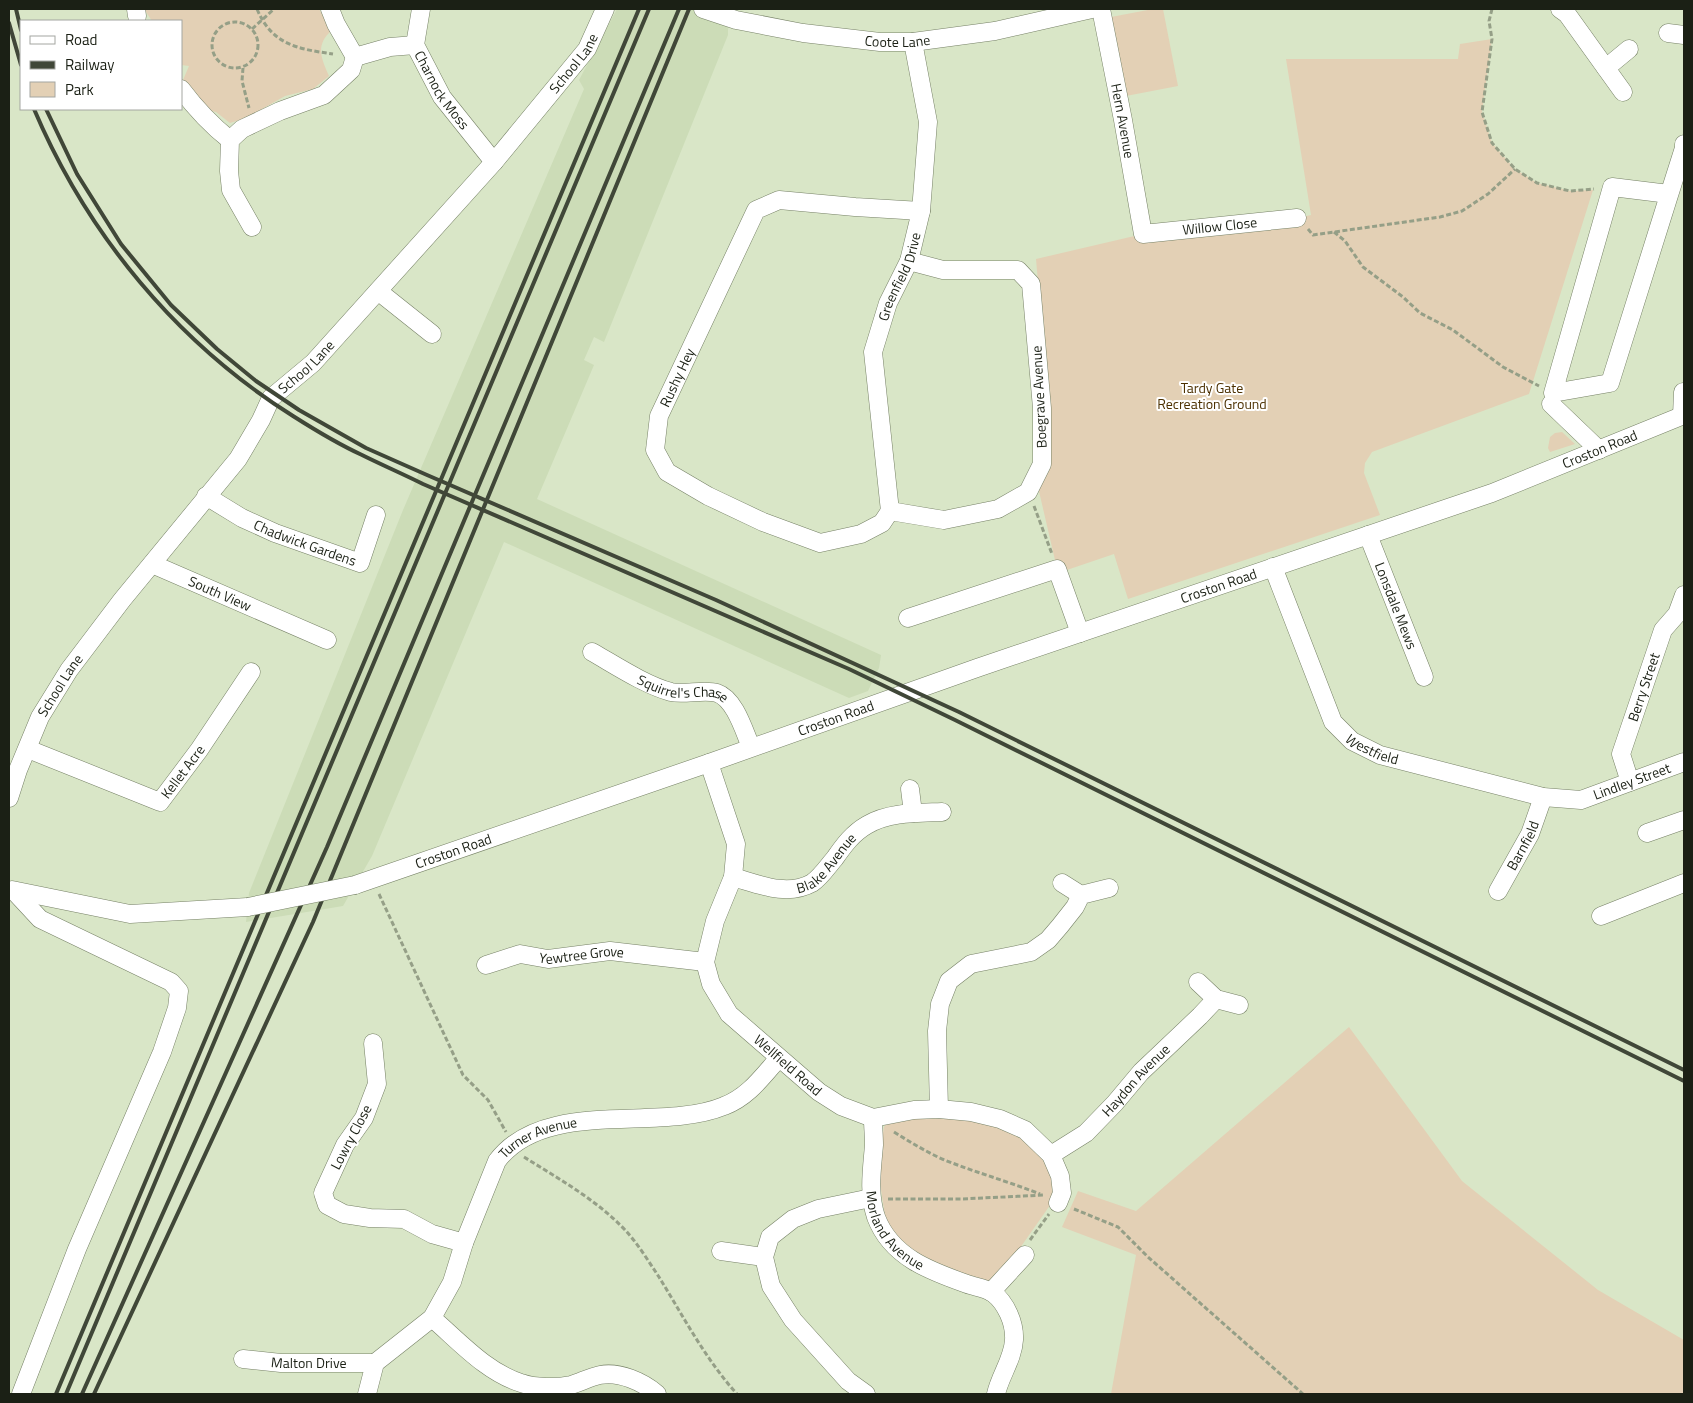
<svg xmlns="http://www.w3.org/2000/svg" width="1693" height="1403" font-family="'Titillium Web',sans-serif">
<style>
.built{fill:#ccdcb7}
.green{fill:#e3d0b5}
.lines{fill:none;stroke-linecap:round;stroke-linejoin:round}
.minor-casing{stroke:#768166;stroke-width:19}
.path{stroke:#959f87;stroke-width:3;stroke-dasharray:5 2.5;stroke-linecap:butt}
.minor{stroke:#fff;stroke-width:18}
.rail{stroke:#404738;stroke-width:4}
.minor-bridge-casing{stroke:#768166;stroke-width:19;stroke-linecap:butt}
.minor-bridge{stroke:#fff;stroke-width:18}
.labels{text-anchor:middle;stroke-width:4;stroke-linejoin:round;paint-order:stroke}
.street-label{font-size:14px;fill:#1b2015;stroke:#fff}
.park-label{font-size:14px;fill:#4c3000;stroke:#fff}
</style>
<rect width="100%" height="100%" fill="#d9e6c7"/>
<path class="built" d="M617 9H728V35L604 342 594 337 584 360 594 365 537 499 881 655 879 668 868 691 849 698 504 542 372 856 343 906 246 922 249 893 403 510 584 89 579 80Z"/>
<g class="green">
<path d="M144 9H319L332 30C315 45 321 58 329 76L313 89 285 96 246 118 230 123 216 112 206 110 192 97 183 80 189 66 181 65V21H152Z"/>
<path d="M1153 9H1163L1178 86 1126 96 1111 17Z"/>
<path d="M1492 39 1482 112 1492 143 1515 169 1537 183 1570 191 1593 190 1529 394 1372 452 1365 463 1364 473 1380 515 1128 599 1114 554 1058 573 1038 487 1045 365 1036 259 1143 234 1297 218 1311 215 1286 59H1458L1460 44Z"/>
<path d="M1562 432 1575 444 1550 452 1548 448 1550 437 1555 433Z"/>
<path d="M1349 1027 1462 1181 1598 1290 1684 1340V1394H1111L1136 1255 1062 1227 1078 1191 1136 1211Z"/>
<path d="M899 1118H964L997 1124 1023 1137 1036 1149 1046 1165 1055 1188 1053 1201 1013 1258 990 1282 949 1270 899 1245 885 1216 880 1183V1150L884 1127 888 1121Z"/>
</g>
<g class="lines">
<defs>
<g id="minor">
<path d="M136 9 137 16"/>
<path d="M330 9 336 24 355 57"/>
<path id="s1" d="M421 9 415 45 442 97 494 162"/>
<path id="s2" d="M703 9 736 20 803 33 880 42H913L995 31 1092 9"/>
<path id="s3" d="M1101 9 1123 120 1143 234 1297 218"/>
<path d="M1560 9 1567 14 1623 92"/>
<path d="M1668 33 1684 35"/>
<path d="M1606 68 1629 49"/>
<path d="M181 89C196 109 211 125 230 140"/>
<path d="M1669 194 1612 187 1553 393 1610 383C1635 304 1659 226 1684 148V144"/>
<path d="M252 227 231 190 229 171 230 140 242 129 280 111 324 95 351 70 355 57 390 47 415 45"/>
<path d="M378 291 432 334"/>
<path d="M1551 404 1599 450"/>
<path d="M1682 416 1683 392"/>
<path id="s4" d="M206 496 242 518 275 533 360 563 376 515"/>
<path id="s5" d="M890 511 882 523 861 534 820 543 763 522 708 496 667 472 655 450 659 416 756 210 779 200 855 207 921 211"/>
<path d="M890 511 944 520 998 509 1028 492 1042 464V408L1031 284 1018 270H943L909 261"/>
<path id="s6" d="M890 511 873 352 888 303 909 261 921 211 928 122 913 42"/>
<path id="s7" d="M1368 535 1424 677"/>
<path id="s8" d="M152 564 327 640"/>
<path id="s9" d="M1273 567 1333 722 1352 741 1380 755 1543 797 1581 800 1684 762"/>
<path d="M908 618 1057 569 1080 633"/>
<path id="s10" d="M592 652C615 665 645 685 671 692 684 695 705 689 717 693 735 699 744 731 751 747"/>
<path id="s11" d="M28 749 160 802 199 750 251 672"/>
<path id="s12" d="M709 763 736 844 733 877 715 921 705 962 711 984 729 1014 819 1092 841 1106 873 1118 914 1110 939 1109 971 1112 1000 1119 1025 1130 1051 1155 1060 1176 1062 1193 1058 1203"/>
<path id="s13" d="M1630 782 1621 754 1663 630 1677 614 1684 595"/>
<path d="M910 789 913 813"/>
<path id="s14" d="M9 798 18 770 40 717 69 670 122 600 238 459 261 420 271 398 313 363 494 162 587 49 605 9"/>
<path d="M1647 833 1684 820"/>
<path id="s15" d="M733 877C758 884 787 897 812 883 821 877 828 866 835 858 844 845 853 833 867 825 889 812 917 813 942 812"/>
<path d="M1062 883 1081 895"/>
<path id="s16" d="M355 885 709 763 977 668 1492 493 1684 415"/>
<path d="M12 890 130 914 248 907"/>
<path d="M14 891 40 919 171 982 179 991 177 1008 162 1052 77 1249 21 1394"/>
<path id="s17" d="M1498 891 1530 834 1543 797"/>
<path d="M1601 916 1684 883"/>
<path id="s18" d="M486 965 520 954 548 959 610 951 705 962"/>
<path d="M1198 982 1216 999 1239 1005"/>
<path d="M373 1043 377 1084 364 1118 345 1145 323 1193 327 1205 344 1214 370 1218 404 1219 432 1234 464 1243"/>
<path d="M939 1109 937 1031 940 1004 949 981 971 964 1031 952 1048 940 1060 926 1075 907 1081 895 1109 888"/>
<path id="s19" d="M873 1118C873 1127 874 1136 874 1145 872 1169 868 1193 876 1217 891 1257 930 1271 967 1284 975 1287 986 1288 993 1293 1006 1303 1015 1323 1014 1340 1013 1359 1000 1376 996 1394"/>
<path id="s20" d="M1051 1155 1086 1133 1115 1103 1141 1072 1200 1016 1216 999"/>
<path d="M721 1251 764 1257"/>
<path d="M991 1292 1025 1255"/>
<path d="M432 1318C459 1341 486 1372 521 1383 535 1388 556 1388 571 1385 581 1382 590 1377 600 1375 619 1371 643 1382 657 1394"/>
<path id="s21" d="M243 1359 281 1363H375"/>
<path id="s22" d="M367 1394 375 1363 432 1318 452 1282 464 1243 497 1161C545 1097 659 1133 724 1106 748 1097 762 1077 778 1059"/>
<path d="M866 1394 848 1381 793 1320 771 1286 764 1257 770 1237 793 1219 818 1209 871 1198"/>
</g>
</defs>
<use href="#minor" class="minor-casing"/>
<g class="path">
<path d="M257 9C272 45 298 49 333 54"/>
<path d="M1492 9 1489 21 1492 39 1482 112 1492 143 1515 169 1537 183 1570 191 1594 189"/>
<circle cx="235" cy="45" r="23"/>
<path d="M252 29 274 9"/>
<path d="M243 68 242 81 249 108"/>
<path d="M1308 229 1313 235 1440 217 1462 211 1488 194 1515 169"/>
<path d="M1334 232 1345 241 1363 267 1403 297 1420 313 1453 330 1503 367 1539 386"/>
<path d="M1034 506 1052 554"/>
<path d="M379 894 463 1075 488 1100 506 1132"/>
<path d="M894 1132C910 1142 925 1151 942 1159 974 1172 1007 1181 1040 1194"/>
<path d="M524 1157C559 1179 597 1200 626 1231 638 1244 649 1262 659 1277 683 1316 706 1360 737 1394"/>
<path d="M888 1199H962L1044 1195"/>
<path d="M1074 1209 1118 1227 1148 1257 1303 1394"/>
<path d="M1030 1240 1049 1214"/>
</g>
<use href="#minor" class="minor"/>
<g class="rail">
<path d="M16 9 21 30"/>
<path d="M9 23 21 65"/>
<path d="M34 109C87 234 177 343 293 416 315 430 338 444 362 455 382 465 403 474 423 484L849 669 955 720 1684 1081"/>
<path d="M46 109 77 174 121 244 171 305 217 349 256 381 299 410 366 448 427 475 716 600 959 712 1684 1070"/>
<path d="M56 1394 639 9"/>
<path d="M66 1394 649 9"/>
<path d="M82 1394 327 847 679 9"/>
<path d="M94 1394 313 922 689 9"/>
</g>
<defs>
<path id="minor-bridge" d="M248 907 355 885"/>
</defs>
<use href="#minor-bridge" class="minor-bridge-casing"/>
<use href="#minor-bridge" class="minor-bridge"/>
</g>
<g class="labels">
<g class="street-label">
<text dy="5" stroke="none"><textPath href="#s2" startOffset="198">Coote Lane</textPath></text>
<text dy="5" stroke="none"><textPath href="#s14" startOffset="934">School Lane</textPath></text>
<text dy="5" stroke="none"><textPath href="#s1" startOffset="89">Charnock Moss</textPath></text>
<text dy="5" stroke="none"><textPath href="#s3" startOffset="114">Hern Avenue</textPath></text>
<text dy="5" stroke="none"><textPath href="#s3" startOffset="306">Willow Close</textPath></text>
<text dy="5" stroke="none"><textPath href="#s6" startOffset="240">Greenfield Drive</textPath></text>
<text dy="5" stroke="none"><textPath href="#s14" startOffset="529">School Lane</textPath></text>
<text dy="5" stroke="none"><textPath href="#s5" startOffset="351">Rushy Hey</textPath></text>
<text transform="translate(1039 397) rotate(-93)" y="5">Boegrave Avenue</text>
<text dy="5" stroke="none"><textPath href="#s16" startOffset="1319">Croston Road</textPath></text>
<text dy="5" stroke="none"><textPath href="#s4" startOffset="110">Chadwick Gardens</textPath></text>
<text dy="5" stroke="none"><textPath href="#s16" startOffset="914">Croston Road</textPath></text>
<text dy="5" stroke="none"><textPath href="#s8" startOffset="74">South View</textPath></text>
<text dy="5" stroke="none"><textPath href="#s7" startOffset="76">Lonsdale Mews</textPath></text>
<text dy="5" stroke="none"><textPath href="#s14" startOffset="124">School Lane</textPath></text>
<text dy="5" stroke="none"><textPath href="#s13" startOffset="100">Berry Street</textPath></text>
<text dy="5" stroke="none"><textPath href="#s10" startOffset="100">Squirrel's Chase</textPath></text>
<text dy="5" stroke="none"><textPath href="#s16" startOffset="509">Croston Road</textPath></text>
<text dy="5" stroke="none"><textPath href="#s9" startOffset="215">Westfield</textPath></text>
<text dy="5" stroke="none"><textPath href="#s11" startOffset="180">Kellet Acre</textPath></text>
<text dy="5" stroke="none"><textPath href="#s9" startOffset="485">Lindley Street</textPath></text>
<text dy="5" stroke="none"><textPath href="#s17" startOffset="52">Barnfield</textPath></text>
<text dy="5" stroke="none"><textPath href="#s16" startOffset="104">Croston Road</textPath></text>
<text dy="5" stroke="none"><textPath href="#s15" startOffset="105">Blake Avenue</textPath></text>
<text dy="5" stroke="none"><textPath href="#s18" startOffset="98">Yewtree Grove</textPath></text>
<text dy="5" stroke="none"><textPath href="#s12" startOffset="344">Wellfield Road</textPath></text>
<text dy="5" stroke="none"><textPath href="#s20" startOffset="114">Haydon Avenue</textPath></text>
<text transform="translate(351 1137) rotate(-62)" y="5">Lowry Close</text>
<text dy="5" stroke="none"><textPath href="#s22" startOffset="324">Turner Avenue</textPath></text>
<text dy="5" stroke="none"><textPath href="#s19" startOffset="121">Morland Avenue</textPath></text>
<text dy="5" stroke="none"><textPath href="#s21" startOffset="66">Malton Drive</textPath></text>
</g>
<g class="park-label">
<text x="1212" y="393">Tardy Gate<tspan x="1212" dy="16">Recreation Ground</tspan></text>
</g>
</g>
<rect width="1693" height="1403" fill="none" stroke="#1b2015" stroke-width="20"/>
<rect x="20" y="20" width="162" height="90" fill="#ffffff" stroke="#a4a6a1"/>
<rect x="30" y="36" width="25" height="8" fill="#ffffff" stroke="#a4a6a1"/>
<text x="65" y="45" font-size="15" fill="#1b2015">Road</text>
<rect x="30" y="61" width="25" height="8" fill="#404738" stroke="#a4a6a1"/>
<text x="65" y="70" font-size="15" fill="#1b2015">Railway</text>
<rect x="30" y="82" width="25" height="15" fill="#e3d0b5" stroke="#a4a6a1"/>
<text x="65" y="95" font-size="15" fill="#1b2015">Park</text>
</svg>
